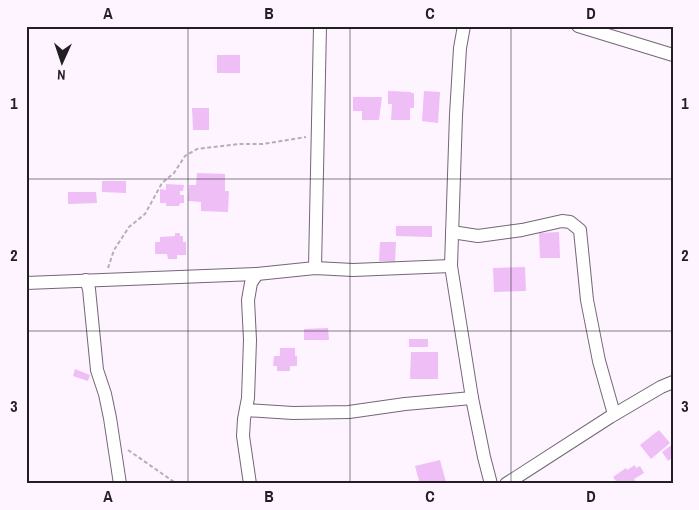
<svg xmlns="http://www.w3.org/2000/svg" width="699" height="510" font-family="'Archivo Narrow',sans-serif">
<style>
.building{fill:#efbef7}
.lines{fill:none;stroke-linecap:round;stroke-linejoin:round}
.minor-casing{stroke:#746676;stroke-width:14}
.path{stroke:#b6aeb7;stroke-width:2;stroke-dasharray:4 2.5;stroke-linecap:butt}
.minor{stroke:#fff;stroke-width:12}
.grid{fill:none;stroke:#231d24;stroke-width:1;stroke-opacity:0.55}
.neatline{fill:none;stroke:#231d24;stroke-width:2}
.grid-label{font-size:16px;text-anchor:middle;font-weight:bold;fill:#231d24}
</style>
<rect width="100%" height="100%" fill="#fdf4ff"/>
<g class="building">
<rect x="217" y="55" width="23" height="18"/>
<path d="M388 91 411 92V93H414V108H410V120H391L392 104H388Z"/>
<path d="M424 91 440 92 438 123 422 121Z"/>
<path d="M353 97H382L379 120H362V111H353Z"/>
<path d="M192 108H209V130H193Z"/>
<path d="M197 173 225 174V191H229L228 212 201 211V202L188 201 189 185H196Z"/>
<path d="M102 181H126V193L102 192Z"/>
<path d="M166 184 184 185 183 191H180V195H184V203H180L179 206H166V203H160V189L166 190Z"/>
<path d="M68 192H96L97 203 68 204Z"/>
<path d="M396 226H432V237L396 236Z"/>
<path d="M559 232 560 258H540L539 233Z"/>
<path d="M175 233H180V236H183V242H186V255H177V259H168L167 254H155V242H160V237L175 236Z"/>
<path d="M380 242H396L395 262 379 261Z"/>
<path d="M525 267 526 291 494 292 493 268Z"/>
<path d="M328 328 329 340H304V329Z"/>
<rect x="409" y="339" width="19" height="8"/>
<path d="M280 348H295V356H297V366H290V371H277V366H273L274 356H280Z"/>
<path d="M411 352H438V379H410Z"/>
<path d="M75 369 90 375 88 381 73 376Z"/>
<path d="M659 430 670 443 651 459 640 445Z"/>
<path d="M673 444V457L668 461 662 452Z"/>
<path d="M440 460 446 482 420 484 415 466Z"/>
<path d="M635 465 636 468 640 466 644 473 634 479 636 482 633 484H618L613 477 626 468 627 470Z"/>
</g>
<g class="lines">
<defs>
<g id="minor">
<path d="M464 26 460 48 456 115 451 266 472 398 484 457 491 484"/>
<path d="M578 26 673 55"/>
<path d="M452 232 478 236 522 230 562 221 570 222 580 230 587 300 599 361 614 414"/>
<path d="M315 268 320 26"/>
<path d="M86 280 89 289 97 370 105 394 110 418 120 484"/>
<path d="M26 283 257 274 315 268 353 270 451 266"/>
<path d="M246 410 293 413 349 412 405 404 472 398"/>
<path d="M250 484 243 436 244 419 248 398 250 340 248 300 251 283 257 274"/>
<path d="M506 484 610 417 661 387 673 382"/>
</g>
</defs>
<use href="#minor" class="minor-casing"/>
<g class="path">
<path d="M108 268 114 250 129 227 145 214 162 183 174 173 185 156 197 149 240 144H263L306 137"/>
<path d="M128 450 177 484"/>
</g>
<use href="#minor" class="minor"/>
</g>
<path class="grid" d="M188 26V484M350 26V484M511 26V484M26 179H673M26 331H673"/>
<rect width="699" height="510" fill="none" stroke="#fdf4ff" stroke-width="55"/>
<g transform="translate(62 62) rotate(183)" stroke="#fdf4ff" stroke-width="4" paint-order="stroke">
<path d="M0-4L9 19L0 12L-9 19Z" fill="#231d24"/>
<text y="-8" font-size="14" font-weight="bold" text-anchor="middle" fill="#231d24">N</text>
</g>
<rect x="28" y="28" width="644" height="454" class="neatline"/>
<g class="grid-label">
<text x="108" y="19">A</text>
<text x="269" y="19">B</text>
<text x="430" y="19">C</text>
<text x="591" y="19">D</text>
<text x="14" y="109">1</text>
<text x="685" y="109">1</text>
<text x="14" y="261">2</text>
<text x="685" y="261">2</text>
<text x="14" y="412">3</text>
<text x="685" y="412">3</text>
<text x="108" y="502">A</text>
<text x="269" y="502">B</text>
<text x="430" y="502">C</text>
<text x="591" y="502">D</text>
</g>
</svg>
